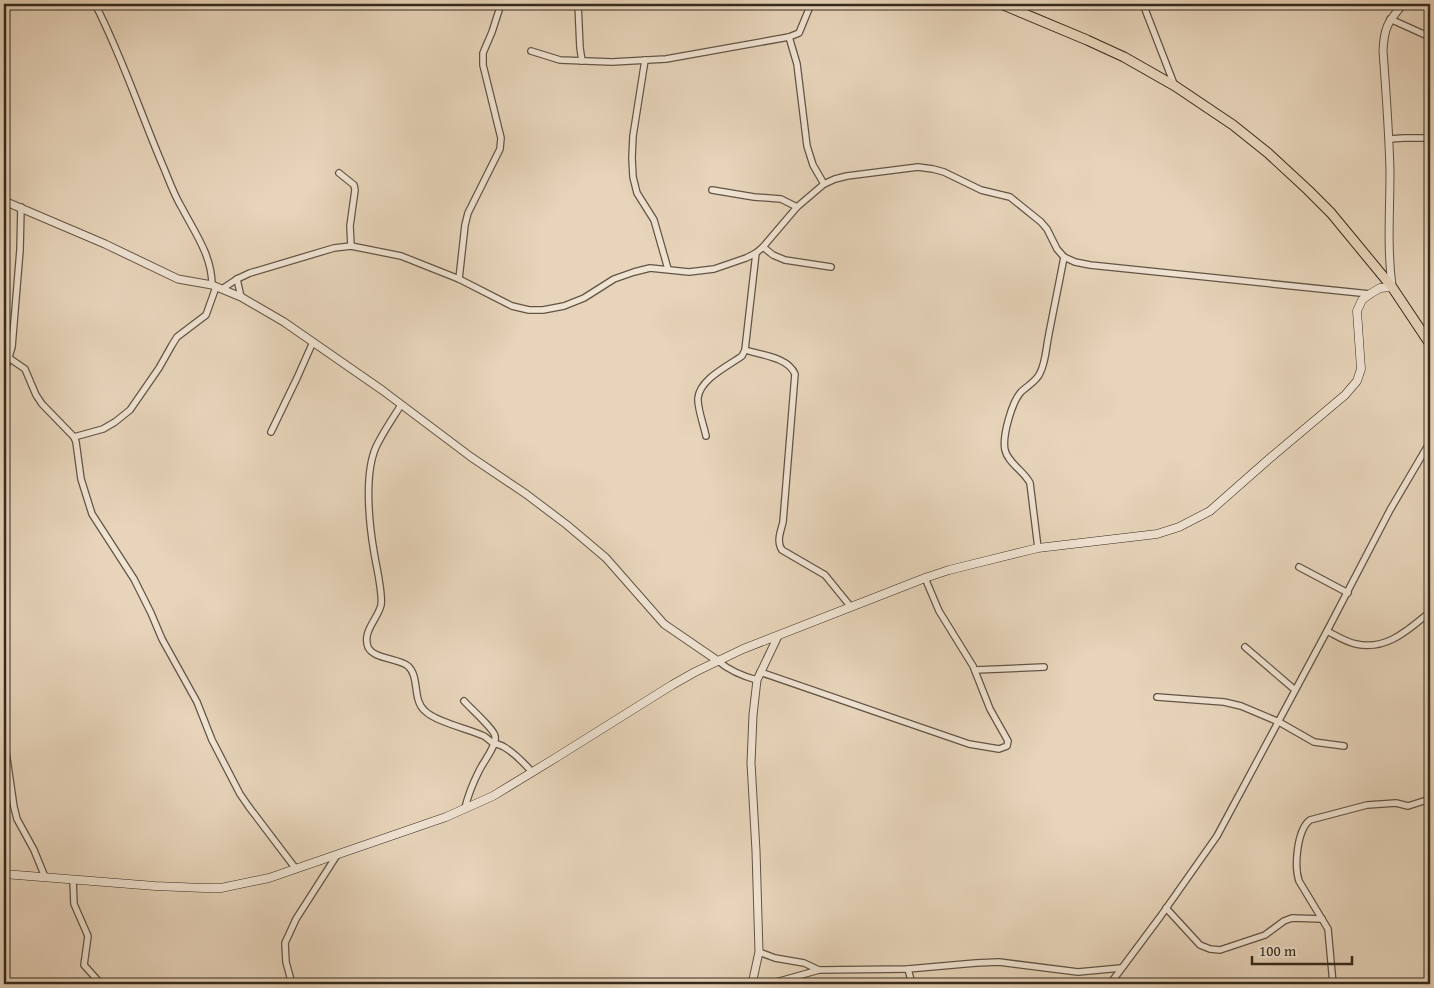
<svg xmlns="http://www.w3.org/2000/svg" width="1434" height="988" font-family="'Gentium Book Plus',serif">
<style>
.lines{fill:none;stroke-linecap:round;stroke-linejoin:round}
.minor-casing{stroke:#625445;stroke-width:8}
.tertiary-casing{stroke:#625445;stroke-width:9}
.secondary-casing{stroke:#352a1e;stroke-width:9}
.primary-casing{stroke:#352a1e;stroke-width:11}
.minor{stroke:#efe3d2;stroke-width:5.5}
.tertiary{stroke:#efe3d2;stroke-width:7}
.secondary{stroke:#efe3d2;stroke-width:8}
.primary{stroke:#e7d4ba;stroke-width:9}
</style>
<rect width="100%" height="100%" fill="#e7d4ba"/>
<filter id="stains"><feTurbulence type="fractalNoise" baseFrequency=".004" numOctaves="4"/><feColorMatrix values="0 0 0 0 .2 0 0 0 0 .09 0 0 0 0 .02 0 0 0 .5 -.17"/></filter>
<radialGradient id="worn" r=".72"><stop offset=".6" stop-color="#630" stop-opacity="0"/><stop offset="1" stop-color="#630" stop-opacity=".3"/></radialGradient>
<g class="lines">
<defs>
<g id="minor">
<path d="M95 4C122 56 140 112 163 166 169 180 174 195 182 208 195 233 212 256 212 285"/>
<path d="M578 4 580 48 582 61"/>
<path d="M1143 4 1174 84"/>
<path d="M1390 19 1430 37"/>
<path d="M789 37 797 64 807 146 813 165 824 184"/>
<path d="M531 51 560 60 612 62 666 59 789 37 799 33 811 4"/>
<path d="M645 60 633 136 632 158 633 177 637 193 654 220 668 269"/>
<path d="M1389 139 1404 138H1430"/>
<path d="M339 173 354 185 355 190 350 226 351 246"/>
<path d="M712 190 754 197 781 199 797 207"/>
<path d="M763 247 773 255 785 260 831 267"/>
<path d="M237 279 241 297"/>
<path d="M459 279 465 225 468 213 500 149 501 138 483 65V53L492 32 501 4"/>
<path d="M222 289 237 279 250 273 334 248 351 246 401 256 459 279 512 306 529 310H543L564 306 584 298 614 279 634 272 650 268 689 272 714 269 746 258 756 253 763 247 797 207 824 184 835 179 847 176 918 167 933 169 944 172 981 190 1010 197 1041 222 1047 229 1057 249 1064 257 1075 262 1090 265 1370 294"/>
<path d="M745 350C761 355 788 357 795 374L783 522C781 531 776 541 782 550L825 575 851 607"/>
<path d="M9 358 25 369 36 395 42 404 74 437 76 442 81 479 92 514 134 579 151 613 162 639 197 702 212 740 240 794 249 807 296 869"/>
<path d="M4 373 12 347 20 250 21 207"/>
<path d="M401 405C393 418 383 432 376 447 364 474 369 523 374 552 376 565 383 593 381 605 378 619 362 631 368 647 373 659 398 658 408 666 420 677 412 700 425 711 436 722 469 729 484 736 487 738 490 741 493 743 497 744 501 745 504 747 515 753 524 763 532 772"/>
<path d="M271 432 297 378 313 342"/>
<path d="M706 436C704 426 697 407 698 398 700 379 728 366 742 356L745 350 756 253"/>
<path d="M74 437 103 429 115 422 130 410 159 368 172 345 177 337 206 315 216 287"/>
<path d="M1038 548 1030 483C1024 471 1008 463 1005 450 1002 436 1012 402 1021 392 1027 386 1037 381 1040 373 1045 364 1046 350 1048 339 1053 312 1059 284 1064 257"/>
<path d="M1299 567 1348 593"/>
<path d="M1327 631C1337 636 1346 642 1356 644 1387 651 1409 629 1430 612"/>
<path d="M1245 647 1295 690"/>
<path d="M718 661C730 671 742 676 757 680"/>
<path d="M975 670 1044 667"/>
<path d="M760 672 969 744 999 749 1007 746 1008 741 990 709 973 666 939 611 925 578"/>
<path d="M1157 697 1224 702 1241 706 1279 722 1314 742 1344 746"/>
<path d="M464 701C470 708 494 729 495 736 497 746 483 762 479 771 473 783 468 795 465 808"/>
<path d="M4 738 14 807 17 819 34 850 45 877"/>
<path d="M73 880 74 904 88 936 84 965 101 984"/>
<path d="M1166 908 1200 945 1210 949 1220 950 1265 935 1284 921 1292 918 1322 919"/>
<path d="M759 952 775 958 804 963 819 970"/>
<path d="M908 969 912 984"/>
<path d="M292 984 286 962 285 943 296 919 337 855"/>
<path d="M769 984 819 970 908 969 976 963 999 962 1078 972 1121 968"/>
<path d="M1110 984 1160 917 1217 836 1327 631 1390 510 1430 442"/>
<path d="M1333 984 1328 929 1299 881C1294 866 1297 830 1310 820L1367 805 1396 803 1408 806 1430 799"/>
</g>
<g id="tertiary">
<path d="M4 201 105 244 178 279 212 285 241 297 284 322 382 390 471 457 526 494 567 525 606 558 664 624 718 661"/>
<path d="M1392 286C1387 248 1390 210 1390 171 1389 131 1386 91 1383 51 1384 27 1388 22 1403 4"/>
<path d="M752 984 759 952 756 851 751 763 753 715 757 680 778 636"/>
</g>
<path id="secondary" d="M4 874 155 886 204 888H221L269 878 446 817 493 796 557 757 672 685 695 672 743 649 925 578 949 570 1038 548 1157 534 1179 527 1210 511 1269 459 1345 395 1357 381 1361 369 1357 311 1362 300 1370 294 1380 288 1392 287"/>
<path id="primary" d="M1001 4 1087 40 1124 57 1175 86 1233 125 1268 153 1308 190 1331 213 1392 287 1430 344"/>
</defs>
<use href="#minor" class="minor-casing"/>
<use href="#tertiary" class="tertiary-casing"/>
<use href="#secondary" class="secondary-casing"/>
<use href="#primary" class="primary-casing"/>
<use href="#minor" class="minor"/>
<use href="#tertiary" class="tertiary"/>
<use href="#secondary" class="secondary"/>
<use href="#primary" class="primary"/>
</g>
<rect width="1434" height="988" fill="none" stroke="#e7d4ba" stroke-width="20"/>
<rect x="5" y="5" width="1424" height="978" fill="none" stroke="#352a1e" stroke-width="2.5"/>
<rect x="10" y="10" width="1414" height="968" fill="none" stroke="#352a1e"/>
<path d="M1252 956v8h100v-8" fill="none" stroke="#352a1e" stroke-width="2.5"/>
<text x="1259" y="956" font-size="15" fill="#352a1e" stroke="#efe3d2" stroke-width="4" paint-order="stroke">100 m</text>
<rect width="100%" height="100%" filter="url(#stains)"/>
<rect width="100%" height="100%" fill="url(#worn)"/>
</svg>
